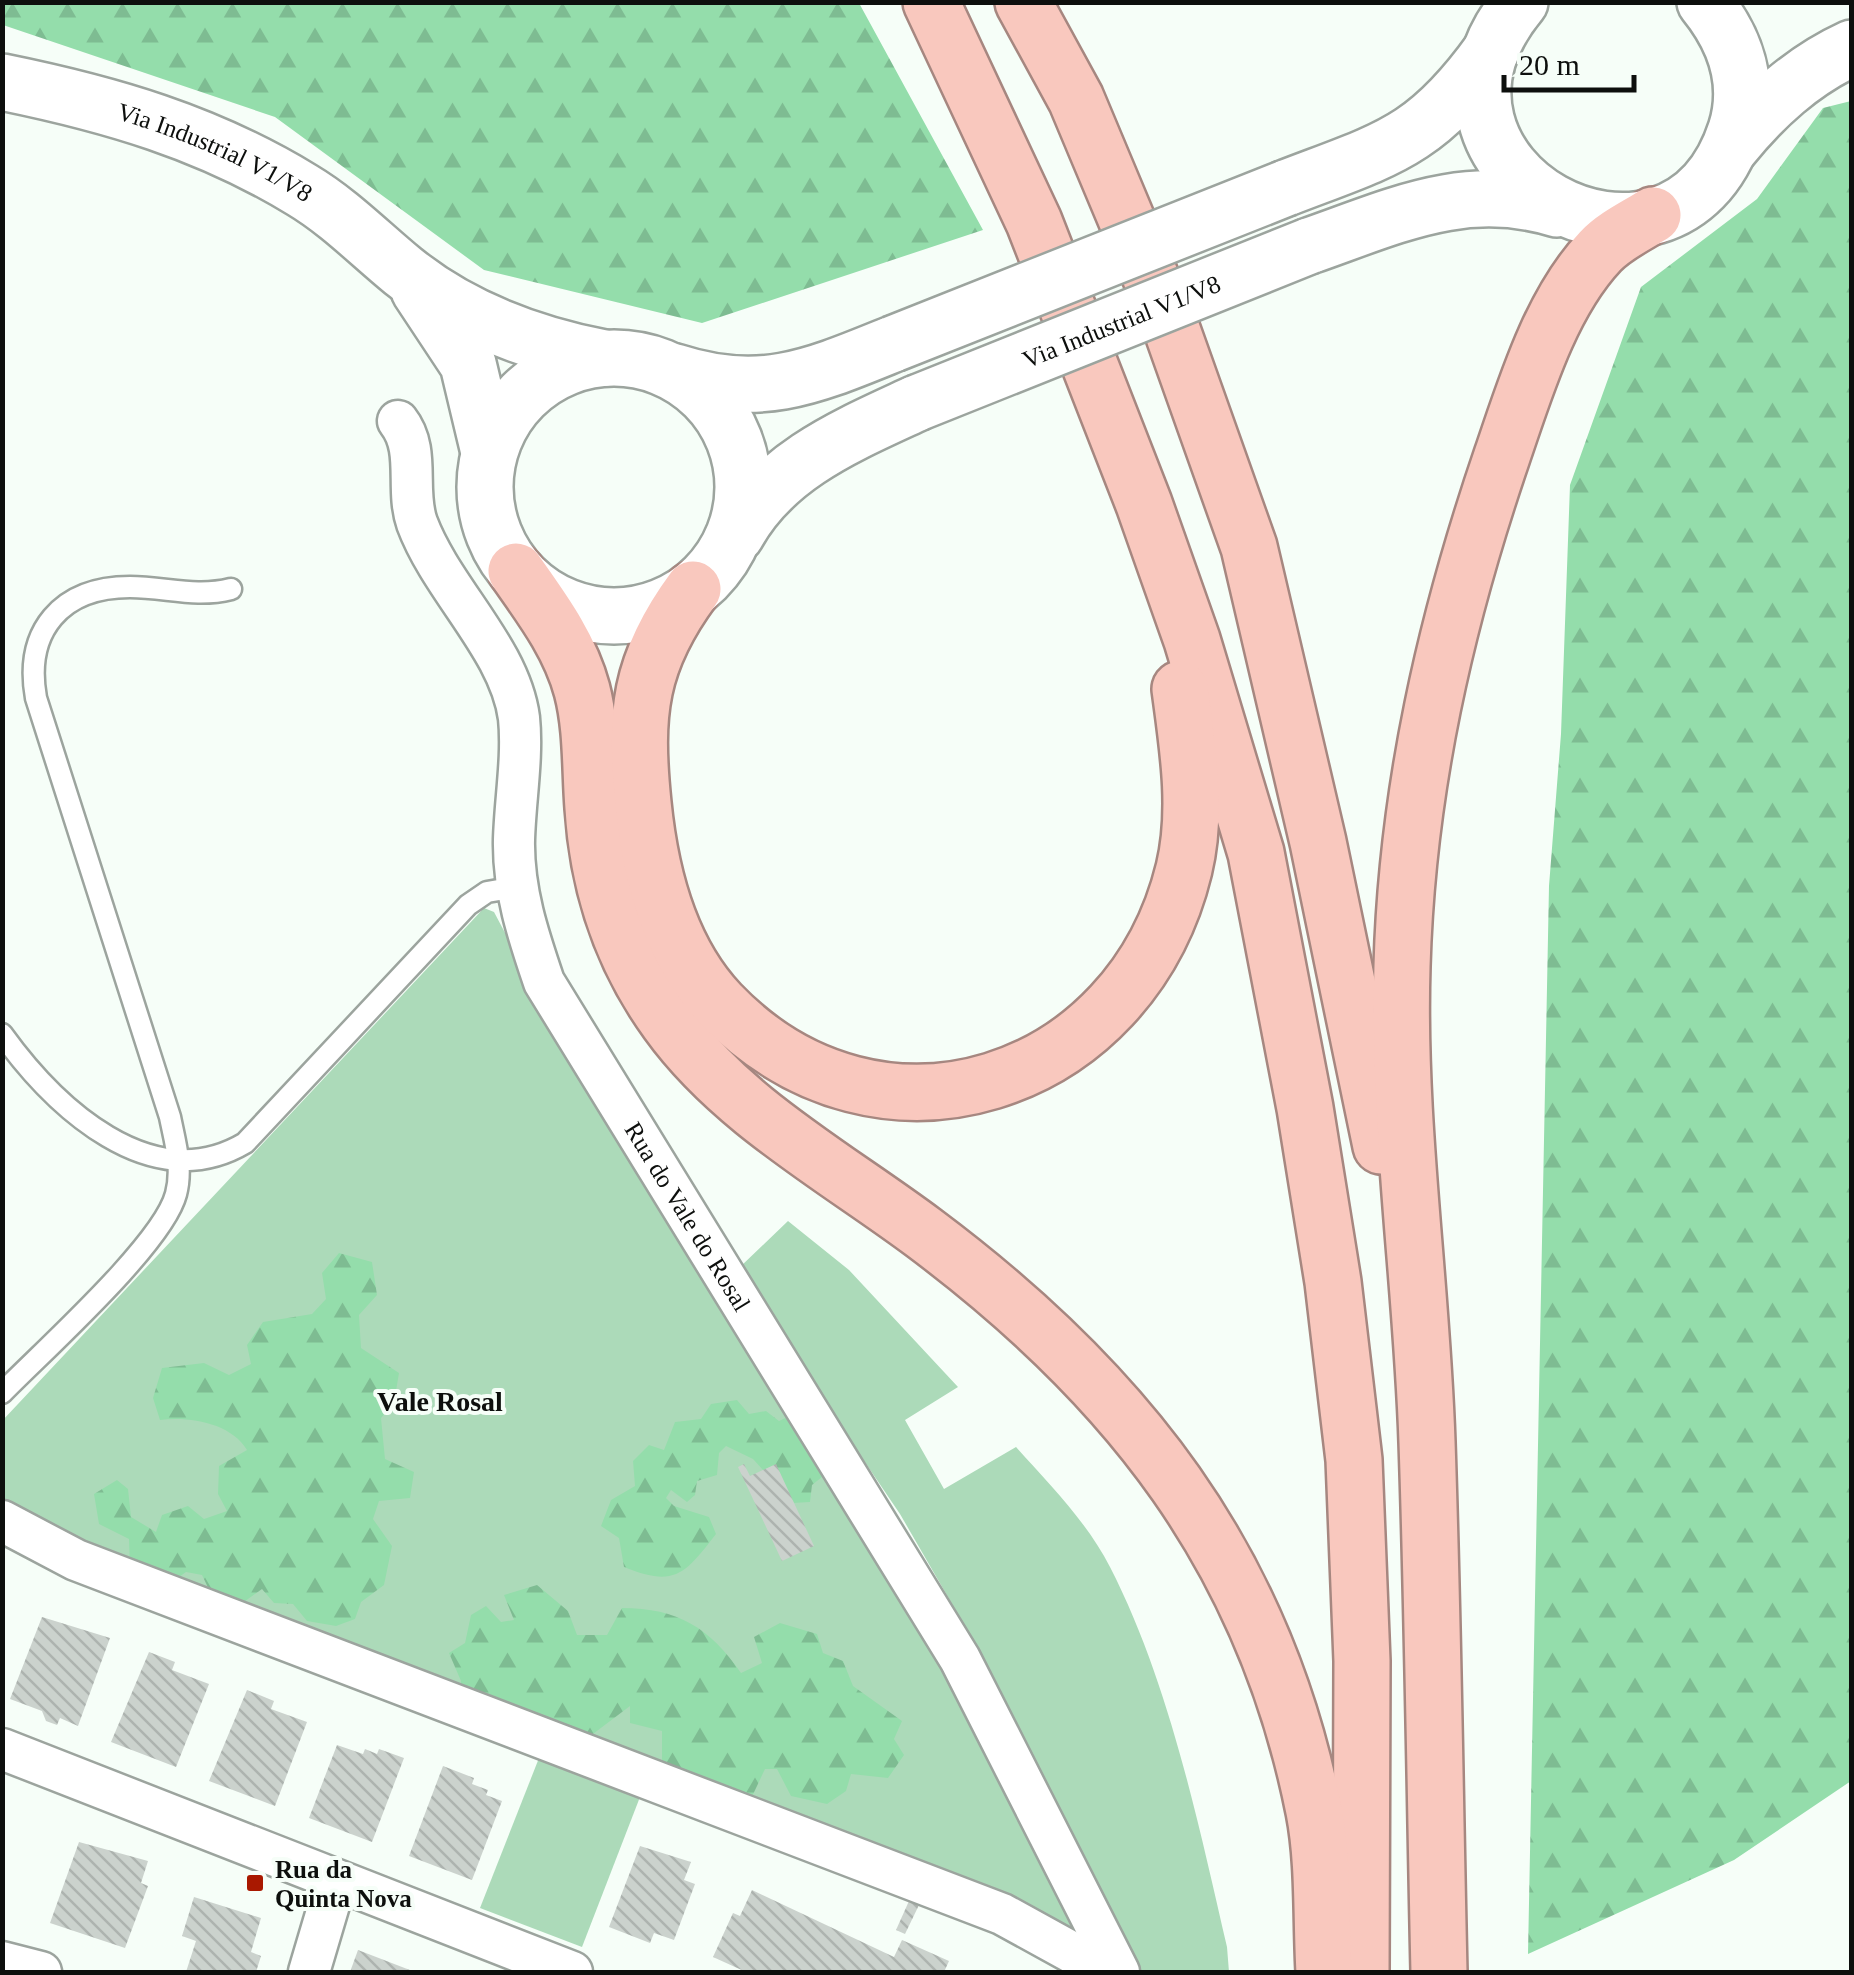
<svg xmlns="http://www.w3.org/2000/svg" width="1854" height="1975" font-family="'Times New Roman',serif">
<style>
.grass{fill:#acdab9}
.forest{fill:url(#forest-firs)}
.building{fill:url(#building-back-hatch)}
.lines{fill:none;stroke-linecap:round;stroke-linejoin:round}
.lane-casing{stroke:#9ca49e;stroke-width:25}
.street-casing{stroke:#9ca49e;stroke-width:45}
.secondary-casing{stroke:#9ca49e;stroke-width:60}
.highway-casing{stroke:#a68780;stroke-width:60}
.lane{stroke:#fff;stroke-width:20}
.street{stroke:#fff;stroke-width:40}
.secondary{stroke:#fff;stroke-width:55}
.highway{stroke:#f9c8be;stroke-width:55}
.secondary-bridge-casing{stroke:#9ca49e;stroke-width:60;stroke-linecap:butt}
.secondary-bridge{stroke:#fff;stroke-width:55}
.poi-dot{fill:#a91800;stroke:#f6fef8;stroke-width:4}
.labels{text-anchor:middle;stroke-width:8;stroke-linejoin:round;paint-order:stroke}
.street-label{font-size:25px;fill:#0d0f0d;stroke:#f6fef8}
.poi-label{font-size:25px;font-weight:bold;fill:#0d0f0d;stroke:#f6fef8;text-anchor:start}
.neighbourhood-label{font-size:28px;font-weight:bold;fill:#0d0f0d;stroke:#f6fef8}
</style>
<defs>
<pattern id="forest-firs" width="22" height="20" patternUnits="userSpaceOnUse" patternTransform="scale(2.5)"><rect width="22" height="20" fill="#94ddab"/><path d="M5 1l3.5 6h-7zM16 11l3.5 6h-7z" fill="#7ebc92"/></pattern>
<pattern id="building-back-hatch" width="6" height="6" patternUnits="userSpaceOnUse" patternTransform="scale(2.5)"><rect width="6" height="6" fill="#cbd2cd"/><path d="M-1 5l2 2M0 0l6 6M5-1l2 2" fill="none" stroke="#adb3af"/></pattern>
</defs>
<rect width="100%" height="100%" fill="#f6fef8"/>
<g class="grass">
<path d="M484 908 494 912 531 982 907 1593 1081 1935 3 1511 2 1421Z"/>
<path d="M788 1221 849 1270 958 1387 905 1420 944 1489 1016 1447C1050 1485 1087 1522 1110 1567 1169 1682 1198 1822 1227 1947L1229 1972H1142L982 1656 900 1514 791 1353 740 1267Z"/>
<path d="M539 1758 640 1797 582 1947 480 1908Z"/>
</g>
<g class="forest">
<path d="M3 2 859 3 983 230 702 323 484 270 275 117 3 25Z"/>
<path d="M1851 101V1781L1734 1860 1528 1954 1549 886 1561 734 1570 485 1641 287 1757 199 1823 108Z"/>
<path d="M339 1253 372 1262 377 1295 359 1315 361 1348 399 1373 394 1403 381 1418 385 1459 414 1472 410 1498 379 1501 373 1519 392 1546 384 1585 361 1602 355 1619 336 1626 307 1621 293 1604 274 1603 262 1589 241 1604 215 1602 202 1575 186 1572 169 1584 130 1567 129 1539 99 1524 94 1494 117 1480 128 1489 131 1517 156 1532 162 1515 188 1506 204 1519 227 1511 218 1494 219 1466 247 1450C231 1423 189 1416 160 1420L153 1398 162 1368 204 1363 229 1375 251 1364 247 1345 263 1322 312 1314 326 1299 322 1273Z"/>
<path d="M737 1400 749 1414 766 1411 779 1421 796 1413 825 1457 822 1477 812 1485 810 1502 793 1503 776 1465 763 1470 753 1459 726 1446 719 1453 717 1475 697 1481 695 1495 687 1502 671 1490 666 1498 674 1506 709 1517 716 1534C685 1574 675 1588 624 1567L619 1538 601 1526 611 1500 635 1486 633 1461 649 1445 664 1450 675 1422 701 1419 711 1404Z"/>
<path d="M537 1585 568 1611 577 1635H607L622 1608C678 1608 710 1628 741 1673L762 1663 754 1637 780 1623 817 1634 823 1653 843 1661 853 1686 902 1721 894 1739 904 1755 888 1778 851 1774 846 1791 827 1804 791 1796 777 1769H765L748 1805 668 1775 662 1760V1731L630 1723V1706L581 1743 459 1698 461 1681 449 1653 465 1643 471 1615 486 1606 501 1622 514 1620 504 1595Z"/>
</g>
<g class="building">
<path d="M744 1464 750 1476 776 1464 814 1546 782 1561 738 1467Z"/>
<path d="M42 1617 110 1638 78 1726 60 1718 57 1725 46 1721 42 1711 10 1699Z"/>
<path d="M149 1652 175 1662 172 1670 209 1684 176 1767 111 1742Z"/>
<path d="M247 1690 274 1701 271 1709 307 1722 275 1806 209 1781Z"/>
<path d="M337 1745 363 1754 365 1749 377 1754 379 1749 404 1758 372 1842 309 1818Z"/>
<path d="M443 1766 474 1778 472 1784 488 1790 486 1795 502 1801 472 1880 409 1856Z"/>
<path d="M79 1842 148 1861 141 1883 148 1886 125 1948 50 1923Z"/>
<path d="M640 1846 691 1862 684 1880 695 1884 674 1940 654 1933 650 1943 609 1927Z"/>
<path d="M752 1890 894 1957 902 1940 949 1961 944 1972H746L713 1957 733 1913 740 1916Z"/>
<path d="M194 1897 261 1918 251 1952 261 1956 256 1972H186L196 1941 182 1936Z"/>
<path d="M909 1901 919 1905 905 1934 896 1930Z"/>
<path d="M358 1950 415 1972H350Z"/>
</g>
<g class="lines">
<defs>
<g id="lane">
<path d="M2 1034C54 1106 151 1199 245 1143L468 905 487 892 516 887"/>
<path d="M2 1393C43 1351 163 1244 176 1194 183 1168 175 1142 170 1117L36 698C24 631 61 587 130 587 166 587 195 598 231 589"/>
</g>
<g id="street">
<path id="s1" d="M398 421C421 450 405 489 417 523 442 590 510 649 519 718 523 757 515 801 514 840 513 890 528 935 544 982L960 1659 1119 1972"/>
<path d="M2 1521 76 1560 1002 1914 1073 1953 1096 1972"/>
<path d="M2 1749 572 1972"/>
<path d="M2 1962 41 1972"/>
<path d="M309 1972 336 1881"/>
</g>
<g id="secondary">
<path d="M1520 2C1381 169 1673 325 1736 130 1751 82 1735 39 1705 2"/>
<path id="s2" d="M2 82C110 104 207 132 302 190 339 212 370 244 403 271 461 318 532 344 604 358"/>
<path d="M1730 148C1764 106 1802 71 1852 48"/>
<path d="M1286 188C1387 149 1425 143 1491 51"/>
<path d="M1309 246C1395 216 1465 181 1557 209"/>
<path d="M419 290 468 364 489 452"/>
<circle cx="614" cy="487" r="129"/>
<path d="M675 372C761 400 814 376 893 344"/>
<path d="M736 535C774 465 848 435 917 403"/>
</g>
<g id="highway">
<path d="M931 2 1034 222 1144 504 1192 640 1256 853 1305 1108 1333 1282 1354 1460 1362 1661 1361 1972"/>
<path d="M1023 2 1076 99 1167 316 1249 547 1318 842 1381 1146"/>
<path d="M516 571C542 608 570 645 582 690 592 728 590 769 593 808 598 886 622 959 668 1022 732 1111 837 1168 924 1233 1126 1384 1264 1558 1314 1811 1324 1862 1321 1920 1324 1972"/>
<path d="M693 589C639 662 634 714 643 803 650 874 669 950 720 1004 880 1171 1131 1087 1184 869 1198 811 1188 748 1180 689"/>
<path d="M1439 1972C1435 1796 1433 1618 1427 1442 1422 1284 1397 1124 1402 966 1407 790 1445 623 1502 456 1525 389 1550 304 1600 251 1614 236 1635 226 1653 215"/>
</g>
</defs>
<use href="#lane" class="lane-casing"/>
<use href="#street" class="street-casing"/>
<use href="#secondary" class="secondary-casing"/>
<use href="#highway" class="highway-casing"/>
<use href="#lane" class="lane"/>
<use href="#street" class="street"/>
<use href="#secondary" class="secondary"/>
<use href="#highway" class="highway"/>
<defs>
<g id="secondary-bridge">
<path d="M893 344 1286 188"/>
<path id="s3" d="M917 403 1309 246"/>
</g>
</defs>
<use href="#secondary-bridge" class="secondary-bridge-casing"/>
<use href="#secondary-bridge" class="secondary-bridge"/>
</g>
<rect class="poi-dot" x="245" y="1873" width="20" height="20" rx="5"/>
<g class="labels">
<g class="street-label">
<text dy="9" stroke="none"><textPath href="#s2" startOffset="225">Via Industrial V1/V8</textPath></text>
<text dy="9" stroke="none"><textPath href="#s3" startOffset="220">Via Industrial V1/V8</textPath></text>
<text dy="9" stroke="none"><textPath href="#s1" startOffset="870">Rua do Vale do Rosal</textPath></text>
</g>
<g class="poi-label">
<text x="275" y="1878">Rua da<tspan x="275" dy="29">Quinta Nova</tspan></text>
</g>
<g class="neighbourhood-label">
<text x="440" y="1411">Vale Rosal</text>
</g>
</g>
<rect width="1854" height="1975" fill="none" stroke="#0d0f0d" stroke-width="10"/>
<path d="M1504 75v15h130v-15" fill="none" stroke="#0d0f0d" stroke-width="5"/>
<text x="1519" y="75" font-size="30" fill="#0d0f0d" stroke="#f6fef8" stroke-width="8" paint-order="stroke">20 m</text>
</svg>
